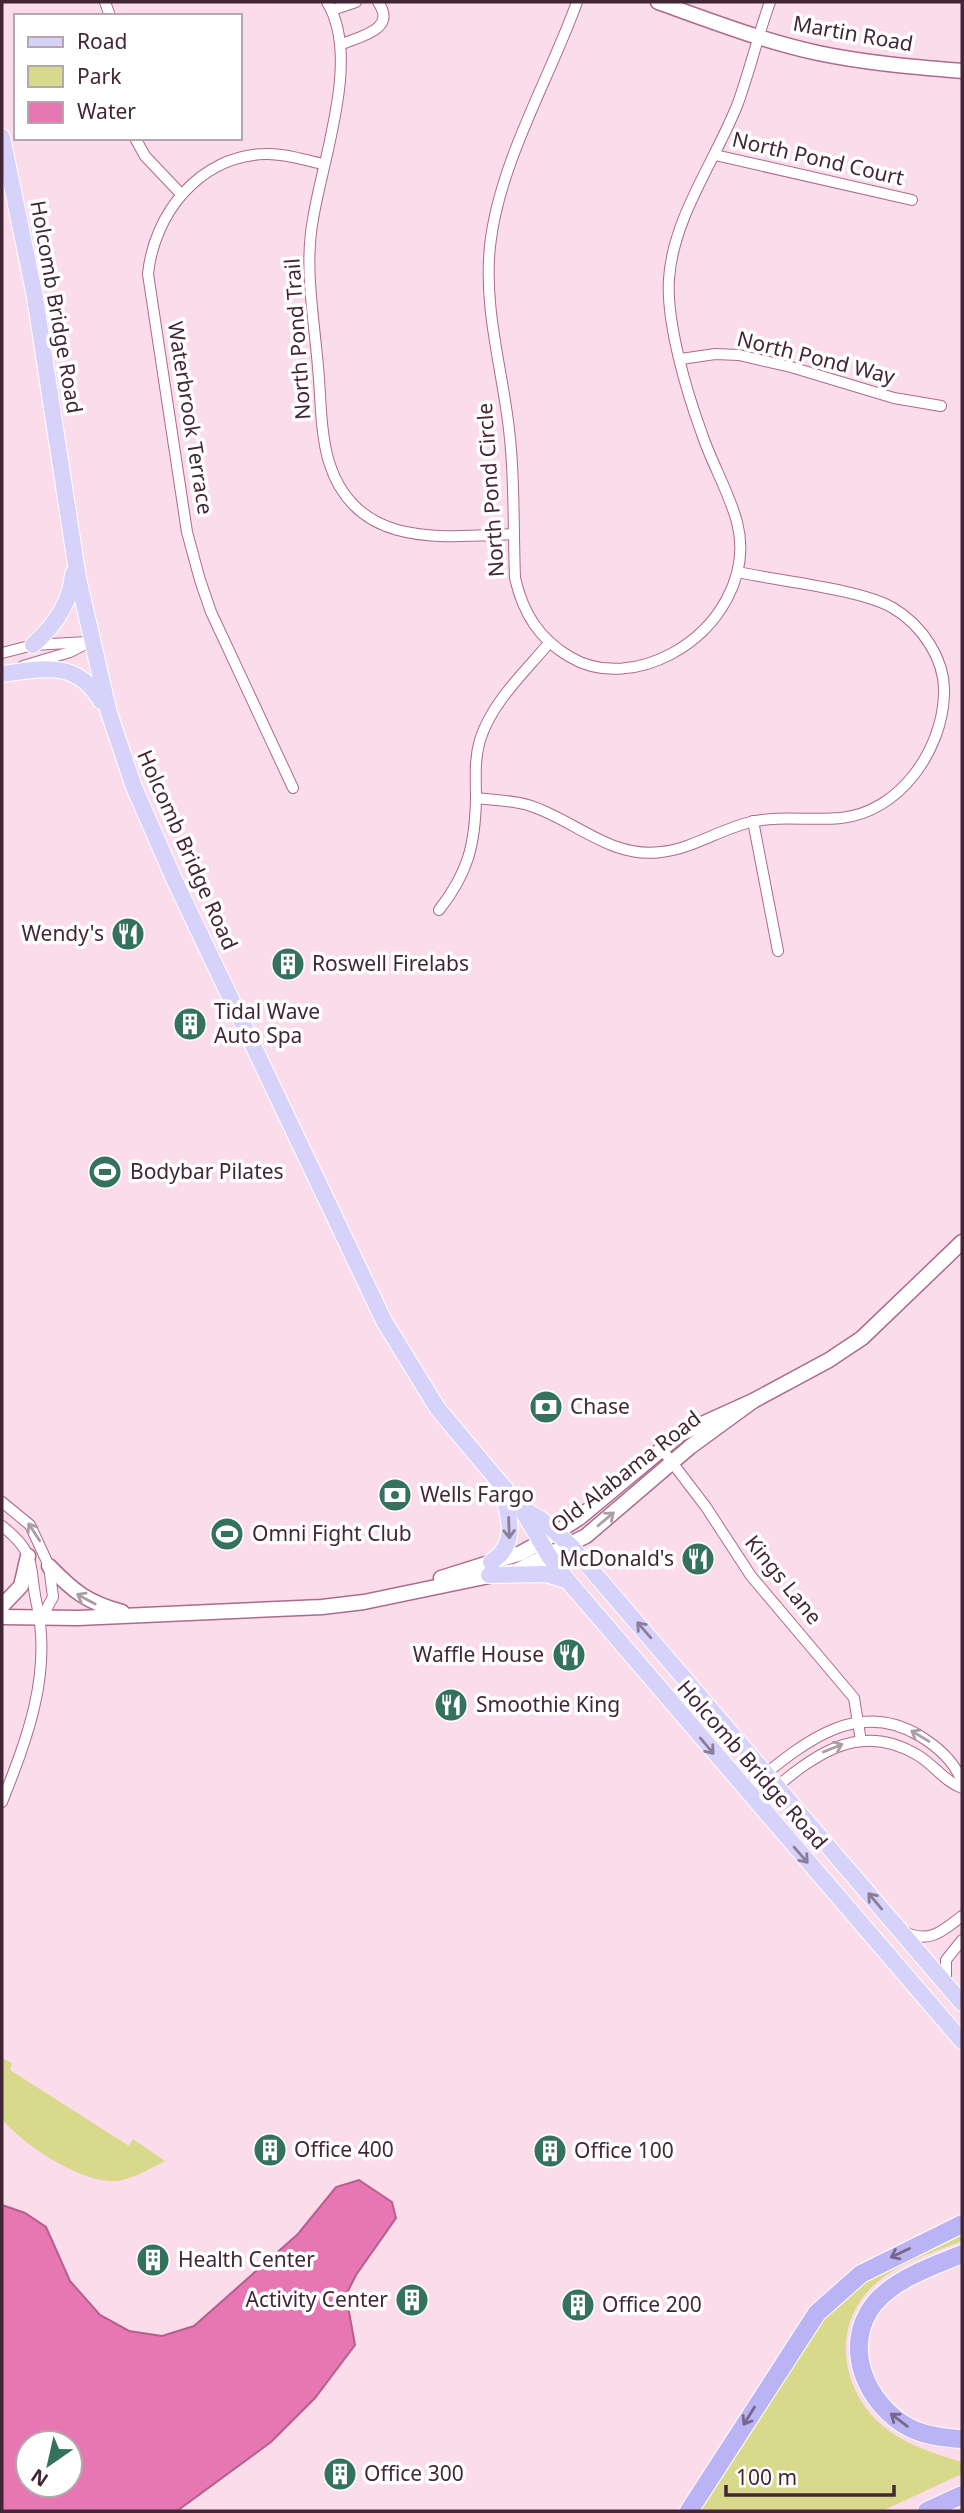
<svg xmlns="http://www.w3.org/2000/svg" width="964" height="2513" font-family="'Noto Sans',sans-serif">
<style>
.green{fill:#d9d98c}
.water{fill:#e677b2;stroke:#b55f8c;stroke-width:2;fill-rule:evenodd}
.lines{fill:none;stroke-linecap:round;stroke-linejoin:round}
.street-casing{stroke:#ae6a8c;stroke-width:12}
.secondary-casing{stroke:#ae6a8c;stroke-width:17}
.primary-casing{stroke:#fff;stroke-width:18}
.highway-casing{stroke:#fff;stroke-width:20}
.street{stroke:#fff;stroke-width:10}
.secondary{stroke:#fff;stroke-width:14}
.primary{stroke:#d6d2f9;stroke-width:16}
.highway{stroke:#bab4f5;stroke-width:18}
.oneway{stroke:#aa9da4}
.oneway2{stroke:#8c7c97}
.oneway3{stroke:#79668b}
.labels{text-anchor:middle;stroke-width:7;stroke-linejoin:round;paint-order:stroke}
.street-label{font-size:21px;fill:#432635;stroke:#fff}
.poi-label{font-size:21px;fill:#432635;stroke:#fff;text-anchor:start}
</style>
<rect width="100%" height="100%" fill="#fbdcea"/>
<g class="green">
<path d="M2 2058 12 2063 10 2070 129 2146 133 2139 165 2161C149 2169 127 2183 109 2181 76 2179 22 2144 2 2119Z"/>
<path d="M962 2230V2241C935 2252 903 2261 880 2280 830 2319 838 2389 884 2427 906 2445 936 2454 962 2462V2474L882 2511H695L813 2324 855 2285Z"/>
</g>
<path class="water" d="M359 2180 392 2202 396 2218 356 2275 346 2295 355 2345 315 2398 271 2442 177 2511H2V2205L25 2213 46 2227 70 2281 100 2315 129 2331 162 2336 194 2326 298 2234 336 2187ZM28 2443H70V2485H28Z"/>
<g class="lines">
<defs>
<g id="street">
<path d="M105 2 110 16"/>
<path d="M327 2C361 57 323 157 313 219 304 267 314 318 318 367 321 397 320 432 329 462 356 549 442 537 513 534"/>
<path d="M577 2C549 80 499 163 490 246 484 304 499 357 507 414 515 467 513 524 515 578 523 613 539 639 570 657 602 676 641 670 671 654 718 629 751 576 737 522 729 492 712 464 702 434 687 393 666 323 669 279 673 217 716 160 738 103 750 70 758 35 770 2"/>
<path d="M332 10 356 2"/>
<path d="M342 44C362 36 397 29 378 2"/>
<path d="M135 138 145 156 181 194"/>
<path d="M715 155 912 200"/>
<path d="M681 359 715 354 739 355 791 367 894 398 941 406"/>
<path d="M2 653 33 645 87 642"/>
<path d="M23 666 70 652 91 641"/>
<path d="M293 788 211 612 200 580 187 532 148 274C154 214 199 156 265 154 284 153 304 160 323 164"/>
<path d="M476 798C493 800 511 800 528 805 574 819 610 859 661 852 692 849 720 829 751 822 781 815 810 821 841 818 900 812 942 750 944 695 946 660 922 625 893 608 860 589 778 581 738 572"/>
<path d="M753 821 778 951"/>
<path d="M439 910C468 873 475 845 476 799 476 779 474 760 480 740 492 702 524 673 549 643"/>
<path d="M661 1448 706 1507 751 1576 854 1698 861 1741"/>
<path d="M2 1502 30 1525 49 1566 53 1597 41 1619"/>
<path d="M2 1526C39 1555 28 1566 37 1605 52 1674 27 1739 2 1802"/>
<path d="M745 1790C796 1750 852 1695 920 1736 938 1747 955 1762 962 1782"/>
<path d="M756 1804C804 1764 854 1715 919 1756 935 1766 944 1781 962 1788"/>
<path d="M905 1932C929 1944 943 1931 962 1916"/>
<path d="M946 1981V1960L962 1940"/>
</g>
<g id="secondary">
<path d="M658 2C711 21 763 41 818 53 865 63 914 67 962 71"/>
<path d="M49 1566C74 1592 87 1602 122 1612"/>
<path d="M441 1578 521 1553 541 1542 579 1518 680 1434 753 1401 829 1360 862 1338 962 1242"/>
<path d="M2 1606 21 1586 28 1556"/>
<path d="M2 1617 78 1618 322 1607 364 1602 518 1570 586 1536 690 1447 753 1401"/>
</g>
<g id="primary">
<path d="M2 137 35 297 78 578 109 713 134 787 174 879 384 1321 438 1409 521 1508 549 1556 568 1581 962 2041"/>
<path d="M33 645C54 626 71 603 73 574"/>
<path d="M2 674C42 669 77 659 101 701"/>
<path d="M523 1509 542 1520 571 1546 962 2003"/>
<path d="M491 1562C519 1544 509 1516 502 1489"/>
<path d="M489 1575 546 1574 568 1581"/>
</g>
<g id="highway">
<path d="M962 2254C933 2266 894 2279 874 2304 841 2346 866 2405 910 2428 926 2436 944 2438 962 2439"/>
<path d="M689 2511 817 2313 861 2274 962 2224"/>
<path d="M927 2511 962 2495"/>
</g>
</defs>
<use href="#street" class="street-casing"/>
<use href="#secondary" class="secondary-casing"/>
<use href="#primary" class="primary-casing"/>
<use href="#highway" class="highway-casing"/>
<use href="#street" class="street"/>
<use href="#secondary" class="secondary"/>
<use href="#primary" class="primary"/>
<use href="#highway" class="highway"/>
</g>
<defs><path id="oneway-shaft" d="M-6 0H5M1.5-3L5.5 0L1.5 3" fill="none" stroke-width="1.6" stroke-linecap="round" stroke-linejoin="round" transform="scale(1.75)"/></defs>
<g class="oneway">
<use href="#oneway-shaft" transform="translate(606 1519) rotate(-40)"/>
<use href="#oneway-shaft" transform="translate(34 1532) rotate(-123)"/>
<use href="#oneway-shaft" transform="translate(86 1599) rotate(-152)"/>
<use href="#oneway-shaft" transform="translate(920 1736) rotate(-149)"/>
<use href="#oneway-shaft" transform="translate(833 1748) rotate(-22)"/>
</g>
<g class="oneway2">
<use href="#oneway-shaft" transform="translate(509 1528) rotate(88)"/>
<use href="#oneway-shaft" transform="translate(644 1630) rotate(-131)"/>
<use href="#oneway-shaft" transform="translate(707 1746) rotate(50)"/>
<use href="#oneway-shaft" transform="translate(801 1855) rotate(49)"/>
<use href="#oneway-shaft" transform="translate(875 1901) rotate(-130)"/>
</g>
<g class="oneway3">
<use href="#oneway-shaft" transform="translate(900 2253) rotate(155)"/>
<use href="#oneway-shaft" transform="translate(749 2416) rotate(122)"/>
<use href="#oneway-shaft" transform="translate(899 2420) rotate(-143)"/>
</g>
<defs>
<symbol id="restaurant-disc" viewBox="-11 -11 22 22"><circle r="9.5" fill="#35725d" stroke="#fff"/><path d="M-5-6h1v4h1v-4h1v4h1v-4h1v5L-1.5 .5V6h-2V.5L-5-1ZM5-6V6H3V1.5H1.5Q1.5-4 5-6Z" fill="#fff"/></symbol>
<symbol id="building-disc" viewBox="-11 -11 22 22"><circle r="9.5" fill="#35725d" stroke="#fff"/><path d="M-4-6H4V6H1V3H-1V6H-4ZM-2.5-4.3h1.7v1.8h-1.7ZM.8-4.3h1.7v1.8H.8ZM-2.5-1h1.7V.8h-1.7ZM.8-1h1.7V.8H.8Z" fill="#fff"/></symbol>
<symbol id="stadium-disc" viewBox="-11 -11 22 22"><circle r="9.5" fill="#35725d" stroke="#fff"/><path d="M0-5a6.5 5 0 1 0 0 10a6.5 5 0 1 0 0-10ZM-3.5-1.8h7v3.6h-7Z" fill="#fff"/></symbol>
<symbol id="bank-disc" viewBox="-11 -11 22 22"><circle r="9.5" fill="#35725d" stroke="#fff"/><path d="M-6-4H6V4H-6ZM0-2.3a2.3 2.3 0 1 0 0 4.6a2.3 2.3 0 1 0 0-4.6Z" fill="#fff"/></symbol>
</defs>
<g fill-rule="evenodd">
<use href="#restaurant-disc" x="109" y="915" width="38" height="38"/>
<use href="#building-disc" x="269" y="945" width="38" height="38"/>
<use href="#building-disc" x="171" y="1005" width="38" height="38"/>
<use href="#stadium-disc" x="86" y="1153" width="38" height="38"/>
<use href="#bank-disc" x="527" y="1388" width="38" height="38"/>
<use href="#bank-disc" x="376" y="1476" width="38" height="38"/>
<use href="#stadium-disc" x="208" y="1515" width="38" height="38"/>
<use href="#restaurant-disc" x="679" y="1540" width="38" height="38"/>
<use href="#restaurant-disc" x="550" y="1636" width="38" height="38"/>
<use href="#restaurant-disc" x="432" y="1686" width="38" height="38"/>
<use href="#building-disc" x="251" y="2131" width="38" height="38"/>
<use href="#building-disc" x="531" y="2132" width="38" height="38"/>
<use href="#building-disc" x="134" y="2241" width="38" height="38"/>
<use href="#building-disc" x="393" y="2281" width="38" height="38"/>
<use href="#building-disc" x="559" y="2286" width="38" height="38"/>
<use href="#building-disc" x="321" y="2455" width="38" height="38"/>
</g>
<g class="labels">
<g class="street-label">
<text transform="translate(853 34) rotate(10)" y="7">Martin Road</text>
<text transform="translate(818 159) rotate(13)" y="7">North Pond Court</text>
<text transform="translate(56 307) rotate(80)" y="7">Holcomb Bridge Road</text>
<text transform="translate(298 339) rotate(-94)" y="7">North Pond Trail</text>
<text transform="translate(816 358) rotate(14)" y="7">North Pond Way</text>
<text transform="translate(190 418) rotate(81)" y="7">Waterbrook Terrace</text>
<text transform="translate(491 490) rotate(-94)" y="7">North Pond Circle</text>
<text transform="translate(187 850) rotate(66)" y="7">Holcomb Bridge Road</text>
<text transform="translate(626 1472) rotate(-38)" y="7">Old Alabama Road</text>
<text transform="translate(783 1580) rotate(51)" y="7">Kings Lane</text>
<text transform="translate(752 1765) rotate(49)" y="7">Holcomb Bridge Road</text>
</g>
<g class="poi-label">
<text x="104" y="941" text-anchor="end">Wendy's</text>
<text x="312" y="971">Roswell Firelabs</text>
<text x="214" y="1019">Tidal Wave<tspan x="214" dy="24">Auto Spa</tspan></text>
<text x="130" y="1179">Bodybar Pilates</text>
<text x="570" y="1414">Chase</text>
<text x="420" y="1502">Wells Fargo</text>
<text x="252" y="1541">Omni Fight Club</text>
<text x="674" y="1566" text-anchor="end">McDonald's</text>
<text x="544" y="1662" text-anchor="end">Waffle House</text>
<text x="476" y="1712">Smoothie King</text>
<text x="294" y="2157">Office 400</text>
<text x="574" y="2158">Office 100</text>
<text x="178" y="2267">Health Center</text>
<text x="388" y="2307" text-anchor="end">Activity Center</text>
<text x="602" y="2312">Office 200</text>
<text x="364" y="2481">Office 300</text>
</g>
</g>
<rect width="964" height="2513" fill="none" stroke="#432635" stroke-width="7"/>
<rect x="14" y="14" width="228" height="126" fill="#ffffff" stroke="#b4a8ae" stroke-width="2"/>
<rect x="28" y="37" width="35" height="10" fill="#d6d2f9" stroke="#b4a8ae" stroke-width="2"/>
<text x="77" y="49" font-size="21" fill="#432635">Road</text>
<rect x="28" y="66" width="35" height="21" fill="#d9d98c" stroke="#b4a8ae" stroke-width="2"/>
<text x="77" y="84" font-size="21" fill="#432635">Park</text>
<rect x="28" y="102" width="35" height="21" fill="#e677b2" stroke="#b4a8ae" stroke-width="2"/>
<text x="77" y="119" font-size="21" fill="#432635">Water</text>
<g transform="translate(49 2464) rotate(214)"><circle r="33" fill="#ffffff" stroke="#b4a8ae" stroke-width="2"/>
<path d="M0-5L12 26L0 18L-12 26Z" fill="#35725d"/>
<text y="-10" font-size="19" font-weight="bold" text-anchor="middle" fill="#432635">N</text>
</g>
<path d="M726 2485v10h168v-10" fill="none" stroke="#432635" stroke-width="3.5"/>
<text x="736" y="2485" font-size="21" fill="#432635" stroke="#ffffff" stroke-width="5" paint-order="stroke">100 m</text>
</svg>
